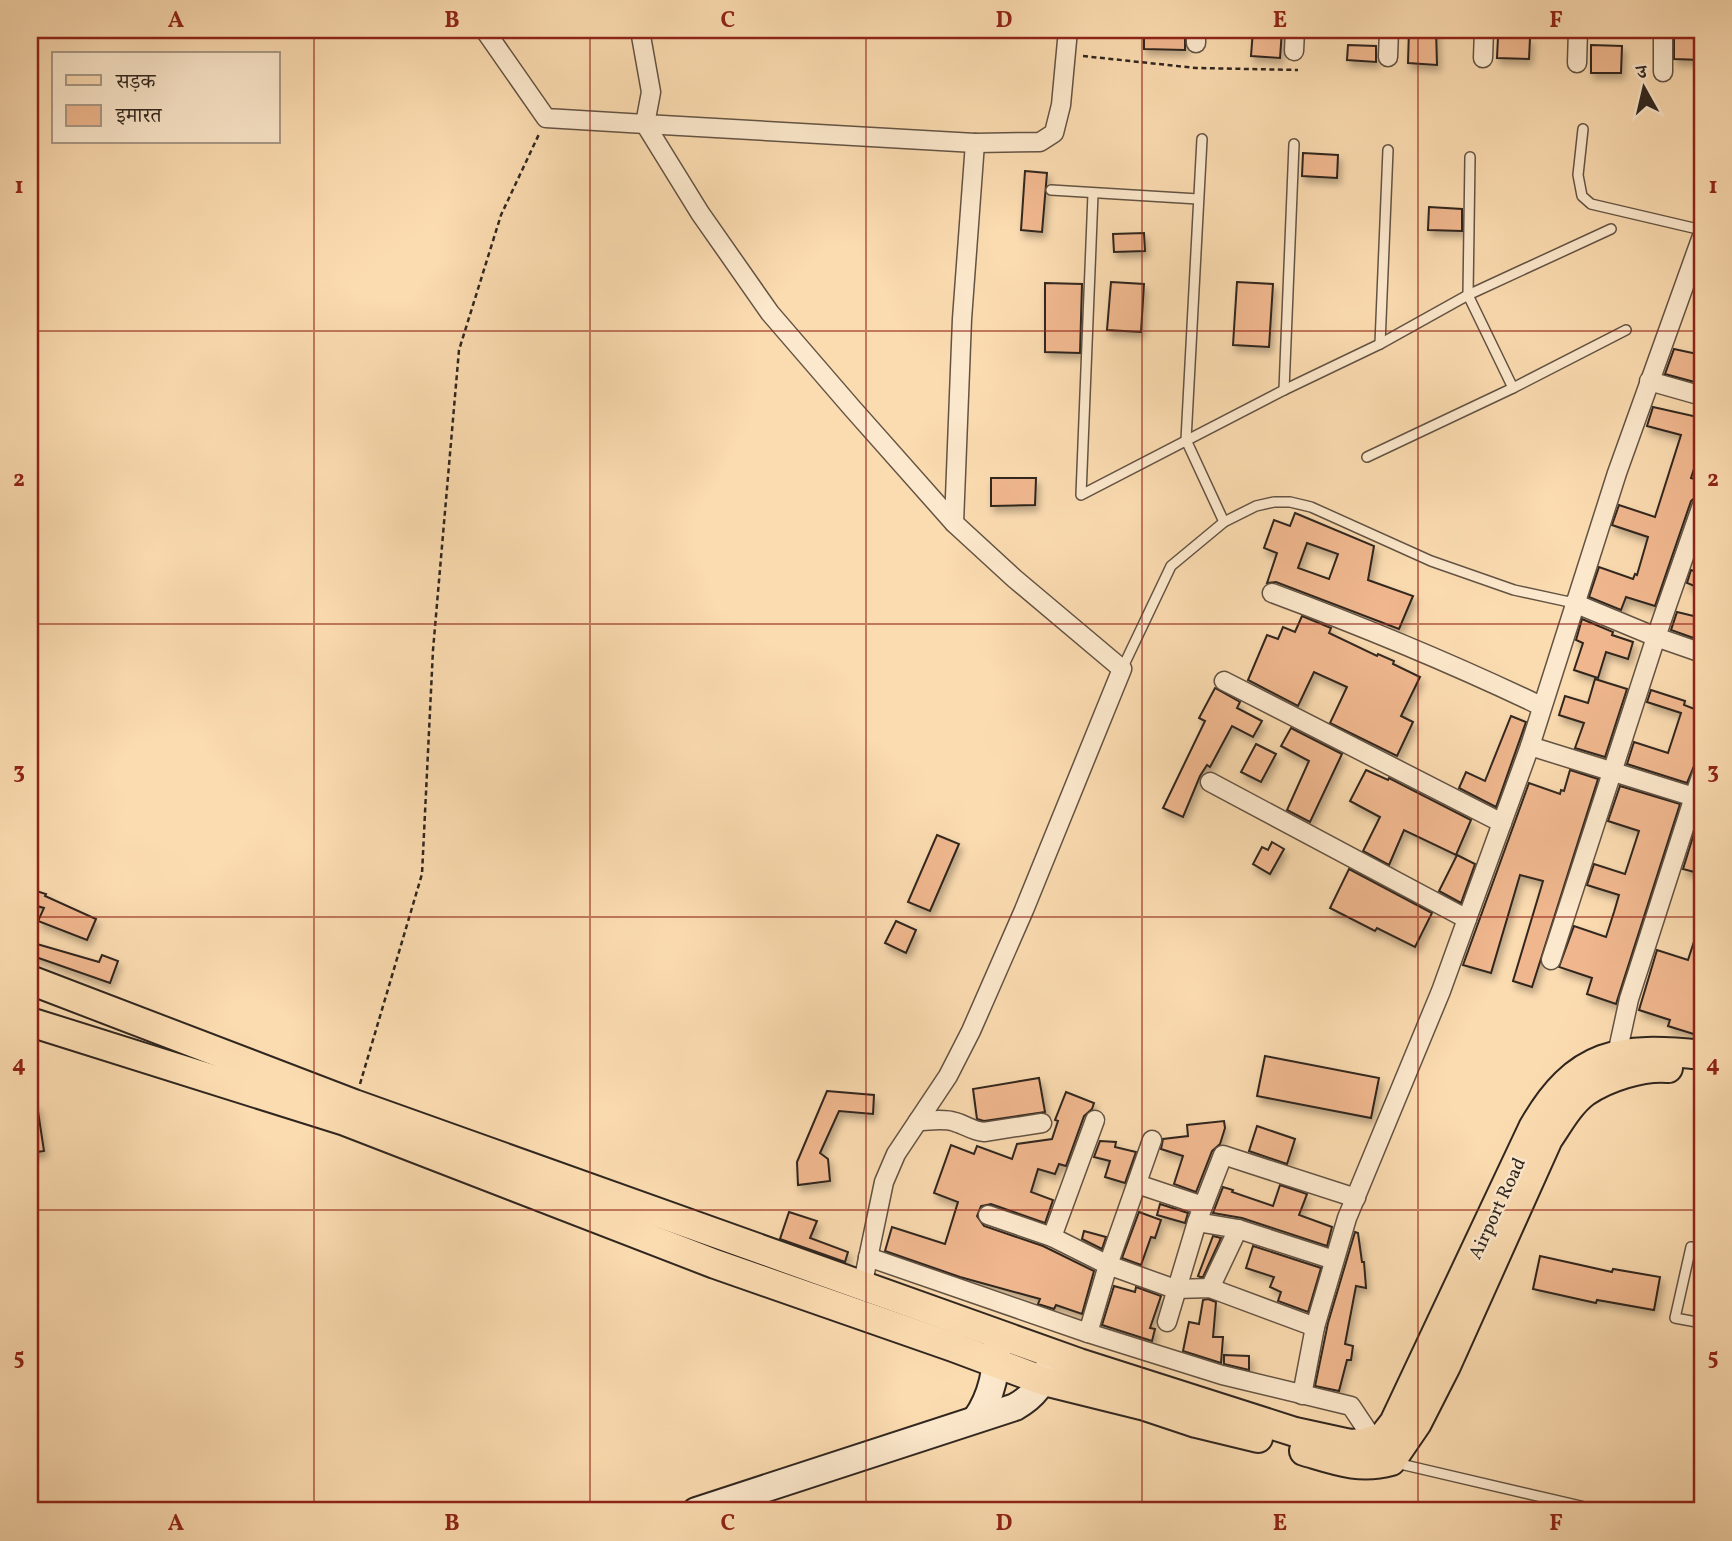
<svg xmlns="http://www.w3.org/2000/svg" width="1732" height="1541" font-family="Vollkorn,'Noto Serif Devanagari',serif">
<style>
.building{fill:#f0b78e;stroke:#30261f;stroke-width:2;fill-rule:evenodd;filter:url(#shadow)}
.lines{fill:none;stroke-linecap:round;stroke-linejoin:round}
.service-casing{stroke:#635343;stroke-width:12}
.minor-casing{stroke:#635343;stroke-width:21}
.secondary-casing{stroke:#30261f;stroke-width:30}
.primary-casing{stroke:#30261f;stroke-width:32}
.path{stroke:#30261f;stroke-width:2.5;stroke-dasharray:5 3.5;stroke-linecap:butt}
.service{stroke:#fce8cc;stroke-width:9}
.minor{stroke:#fce8cc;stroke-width:18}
.secondary{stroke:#fce8cc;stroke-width:26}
.primary{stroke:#fbdbb0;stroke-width:28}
.grid{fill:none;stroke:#8f2418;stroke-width:2;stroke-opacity:0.55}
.labels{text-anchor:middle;stroke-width:5;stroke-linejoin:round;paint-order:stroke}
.street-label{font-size:19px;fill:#30261f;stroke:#fce8cc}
.neatline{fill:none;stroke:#8f2418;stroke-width:2.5}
.grid-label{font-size:23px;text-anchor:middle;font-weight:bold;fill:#8f2418}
</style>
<defs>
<filter id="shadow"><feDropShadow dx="3" dy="5.5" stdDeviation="3.5" flood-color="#0004"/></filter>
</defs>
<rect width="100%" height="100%" fill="#fbdbb0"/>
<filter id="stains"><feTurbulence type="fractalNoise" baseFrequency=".00286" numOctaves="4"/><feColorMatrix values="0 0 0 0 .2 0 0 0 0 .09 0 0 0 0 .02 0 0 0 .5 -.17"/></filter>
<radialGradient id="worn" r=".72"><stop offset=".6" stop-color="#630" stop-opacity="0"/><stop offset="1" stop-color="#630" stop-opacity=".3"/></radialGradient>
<g class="building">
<path d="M1144 30H1185V50L1144 49Z"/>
<path d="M1253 30H1282L1280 58 1251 56Z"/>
<path d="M1409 30H1436L1437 65 1408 63Z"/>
<path d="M1674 30H1702L1701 60 1674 59Z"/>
<path d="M1498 37 1530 38 1529 59 1497 58Z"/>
<path d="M1348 45 1376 46V62L1347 60Z"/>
<path d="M1591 45 1622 46 1621 73H1591Z"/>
<path d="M1303 153 1338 155 1337 178 1302 176Z"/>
<path d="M1025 171 1047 173 1042 232 1021 230Z"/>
<path d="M1429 207 1462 209V231L1428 230Z"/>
<path d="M1144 233 1145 251 1114 252 1113 234Z"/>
<path d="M1111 282 1144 284 1141 332 1107 330Z"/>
<path d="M1237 282 1273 284 1269 347 1233 345Z"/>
<path d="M1045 283 1082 284 1080 353 1045 352Z"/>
<path d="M1674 349 1702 355V384L1665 374Z"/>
<path d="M1653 407 1702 418V444L1691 478 1702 481V484L1699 494 1691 501 1655 606 1626 597 1621 610 1589 597 1599 567 1633 579 1635 574 1637 575 1648 537 1612 525 1619 505 1655 517 1681 435 1647 426Z"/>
<path d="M991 478H1036L1035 505 991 506Z"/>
<path d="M1295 513 1374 546 1368 580 1413 596 1399 629 1276 582 1267 583 1277 553 1264 548 1274 520 1290 526ZM1307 543 1338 554 1329 579 1298 568Z"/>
<path d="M1691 570 1702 574V589L1687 583Z"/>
<path d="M1677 612 1702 618V641L1671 630Z"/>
<path d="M1302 616 1331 628 1329 633 1377 656 1378 654 1394 661 1393 664 1420 677 1401 716 1413 722 1397 756 1330 723 1347 687 1314 672 1298 706 1248 680 1267 635 1278 639 1283 627 1295 632Z"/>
<path d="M1582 619 1613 632 1612 635 1633 642 1628 659 1606 652 1598 678 1574 670 1583 643 1576 640Z"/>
<path d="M1595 679 1627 689 1605 757 1575 748 1584 723 1559 715 1565 696 1588 703Z"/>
<path d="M1215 688 1240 702 1237 708 1262 721 1253 737 1232 726 1210 767 1207 765 1200 776 1183 817 1163 808 1205 721 1199 718Z"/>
<path d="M1651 690 1685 701 1684 705 1702 712V763L1694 766 1687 783 1627 764 1634 742 1668 753 1681 713 1647 702Z"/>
<path d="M1511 716 1526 722 1496 807 1459 788 1466 772 1485 781Z"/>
<path d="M1291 728 1342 754 1310 822 1287 810 1309 761 1281 746Z"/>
<path d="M1256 744 1276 754 1261 782 1241 772Z"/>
<path d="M1366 770 1388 780 1389 778 1471 820 1456 855 1404 830 1389 865 1363 851 1380 817 1350 801Z"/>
<path d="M1570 770 1598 779 1532 987 1513 981 1543 881 1520 875 1491 973 1463 965 1529 783 1560 794 1561 790 1564 791Z"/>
<path d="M1620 786 1680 804 1616 1004 1587 994 1592 978 1559 967 1574 926 1606 937 1614 912 1619 895 1587 885 1594 864 1625 874 1639 831 1608 821Z"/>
<path d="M1701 811H1702V874L1683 869Z"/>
<path d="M937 835 959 844 930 911 908 902Z"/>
<path d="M1272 842 1284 849 1270 874 1253 864 1262 847 1268 850Z"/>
<path d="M1457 855 1475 864 1461 903 1439 891Z"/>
<path d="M1349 869 1432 913 1415 947 1377 928 1375 931 1330 908Z"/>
<path d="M30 889 46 894 45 896 96 919 87 940 38 921 44 908 30 904Z"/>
<path d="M896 921 916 930 906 953 885 943Z"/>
<path d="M1700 923 1702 924V1029L1700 1036 1668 1026 1670 1020 1639 1010 1657 950 1688 960Z"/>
<path d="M30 942 99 962 102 955 118 961 110 983 30 955Z"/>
<path d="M1265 1056 1379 1078 1371 1118 1257 1096Z"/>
<path d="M1039 1078 1045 1112 984 1121 977 1119 973 1089Z"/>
<path d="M827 1091 874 1095 873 1114 839 1111 820 1153 828 1159 830 1181 798 1185 797 1162Z"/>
<path d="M1066 1092 1094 1103 1092 1109 1084 1116 1066 1166 1059 1164 1055 1174 1038 1169 1031 1192 1053 1200 1045 1223 991 1204 981 1206 977 1216 984 1226 1043 1246 1094 1271 1082 1314 1056 1305 1054 1309 1038 1304 1040 1299 960 1277 885 1251 892 1227 945 1244 958 1202 934 1193 951 1145 974 1154 977 1146 1012 1159 1017 1144 1052 1139 1058 1121 1055 1120Z"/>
<path d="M37 1105 44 1151 30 1153V1106Z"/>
<path d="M1224 1121 1225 1128 1220 1144 1212 1151 1196 1192 1174 1184 1183 1156 1161 1149 1163 1139 1188 1136 1187 1125Z"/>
<path d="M1257 1126 1295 1139 1287 1164 1249 1151Z"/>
<path d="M1100 1141 1116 1142 1115 1147 1136 1152 1125 1183 1105 1177 1110 1161 1094 1157Z"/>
<path d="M1280 1185 1307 1194 1299 1215 1332 1227 1327 1246 1242 1218 1213 1213 1223 1187 1233 1190 1232 1192 1273 1206Z"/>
<path d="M1160 1204 1188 1213 1185 1223 1157 1215Z"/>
<path d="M789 1212 817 1221 810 1238 848 1252 845 1262 780 1239Z"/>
<path d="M1139 1212 1161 1220 1155 1238 1151 1237 1141 1265 1122 1258Z"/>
<path d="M1084 1231 1106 1237 1102 1249 1082 1239Z"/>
<path d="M1355 1232 1358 1233 1362 1262H1364L1366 1288 1356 1286 1345 1344 1353 1346 1351 1360H1347L1339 1391 1315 1386 1328 1323Z"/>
<path d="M1213 1236 1221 1238 1203 1277H1200L1198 1276Z"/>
<path d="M1253 1246 1321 1268 1308 1312 1278 1301 1281 1292 1270 1287 1274 1277 1246 1268Z"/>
<path d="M1540 1256 1612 1272 1613 1269 1660 1277 1654 1310 1597 1300 1596 1303 1533 1289Z"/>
<path d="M1114 1286 1135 1292 1136 1287 1161 1296 1150 1328 1155 1329 1152 1341 1102 1325Z"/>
<path d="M1208 1299 1216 1302 1213 1337H1223L1221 1363 1183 1351 1189 1322 1199 1324 1203 1300Z"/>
<path d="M1224 1355 1249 1356V1370L1224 1364Z"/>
</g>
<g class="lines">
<defs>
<g id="service">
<path d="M1583 129 1578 175 1582 196 1591 204 1702 230"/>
<path d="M1202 139 1186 440 1224 522"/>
<path d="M1470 157 1468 295 1513 388"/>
<path d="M1051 190 1198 199"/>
<path d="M1093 194 1081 495 1284 390 1380 344 1468 295 1611 229"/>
<path d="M1380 344 1388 150"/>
<path d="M1284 390 1294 144"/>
<path d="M1367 457 1513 388 1626 330"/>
<path d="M1122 669 1171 566 1224 522 1256 506 1274 502H1290L1311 507 1431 561 1514 590 1574 603"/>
<path d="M1702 1249 1691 1247 1675 1318 1702 1323"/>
<path d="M1396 1463 1602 1511"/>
</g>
<g id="minor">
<path d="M486 32 546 118 645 124 700 213 770 313 852 408 954 523 1015 579 1122 669 1024 910 971 1031 948 1076 896 1154 884 1182 862 1287"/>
<path d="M641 36 651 92 645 124 975 143 1040 142 1054 133 1061 105 1068 30"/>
<path d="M1196 43V30"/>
<path d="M1294 51 1295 30"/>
<path d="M1388 57 1389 30"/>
<path d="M1483 58 1484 30"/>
<path d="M1577 63 1578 30"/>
<path d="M1663 72V30"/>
<path d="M1649 381 1702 396"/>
<path d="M954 523 962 319 975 143"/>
<path d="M1272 593C1364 627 1453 664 1541 706"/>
<path d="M1574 603 1656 637 1702 653"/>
<path d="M1224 681 1502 823"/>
<path d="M1530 746 1694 797 1702 774"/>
<path d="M1210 782 1467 919"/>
<path d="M1551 960 1656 637 1702 505"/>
<path d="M1617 1054 1629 999 1694 797 1702 800"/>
<path d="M918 1121C930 1121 944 1118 955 1122 966 1125 972 1131 984 1132L1042 1123"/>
<path d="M1137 1184 1203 1206"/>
<path d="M988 1215 1052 1237 1108 1265 1175 1289 1210 1288 1315 1327"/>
<path d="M1197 1222 1223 1155 1356 1198"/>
<path d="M1052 1237 1095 1120"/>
<path d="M868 1257 1088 1333 1222 1375 1351 1406 1377 1445"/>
<path d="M1210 1288 1238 1229"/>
<path d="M1167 1322 1197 1222 1238 1229 1334 1260"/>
<path d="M1088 1333 1108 1265 1152 1140"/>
<path d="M1302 1395 1315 1327 1347 1218 1441 991 1467 919 1530 746 1617 473 1702 236"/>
</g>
<g id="secondary">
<path d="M976 1419C993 1395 996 1370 998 1341"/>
<path d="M696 1511 1015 1407C1035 1396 1043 1383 1051 1362"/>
</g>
<g id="primary">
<path d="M30 980 354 1104 1079 1363 1295 1432 1350 1444 1364 1443 1383 1437 1394 1423 1533 1128C1576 1052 1620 1046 1702 1055"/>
<path d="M30 1022 345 1121 715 1264 953 1347 1044 1381 1145 1406 1196 1423 1258 1438"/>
<path d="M1304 1451C1335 1460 1359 1470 1391 1461L1417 1423 1446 1366 1548 1139C1559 1123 1569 1104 1585 1092 1607 1077 1642 1066 1668 1068"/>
</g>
</defs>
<use href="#service" class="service-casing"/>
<use href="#minor" class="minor-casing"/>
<use href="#secondary" class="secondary-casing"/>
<use href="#primary" class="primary-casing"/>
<g class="path">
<path d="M1083 56 1196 68 1298 70"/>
<path d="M360 1084 422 874 433 650 459 350 501 215 540 132"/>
</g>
<use href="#service" class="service"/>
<use href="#minor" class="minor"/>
<use href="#secondary" class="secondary"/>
<use href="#primary" class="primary"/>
</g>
<path class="grid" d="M314 30V1511M590 30V1511M866 30V1511M1142 30V1511M1418 30V1511M30 331H1702M30 624H1702M30 917H1702M30 1210H1702"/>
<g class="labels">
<g class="street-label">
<text transform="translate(1496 1208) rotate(-65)" y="7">Airport Road</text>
</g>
</g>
<rect width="1732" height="1541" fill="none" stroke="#fbdbb0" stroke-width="77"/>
<rect x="52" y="52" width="228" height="91" fill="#fce8cc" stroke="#aa9a87" stroke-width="2"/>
<rect x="66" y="75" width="35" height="10" fill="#fbdbb0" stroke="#aa9a87" stroke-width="2"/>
<text x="116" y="88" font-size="21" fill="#30261f">सड़क</text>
<rect x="66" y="105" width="35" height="21" fill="#f0b78e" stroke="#aa9a87" stroke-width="2"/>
<text x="116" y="122" font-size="21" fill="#30261f">इमारत</text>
<g transform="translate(1644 88) rotate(352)" stroke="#fce8cc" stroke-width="5" paint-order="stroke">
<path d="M0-5L12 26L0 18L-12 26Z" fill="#30261f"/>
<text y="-10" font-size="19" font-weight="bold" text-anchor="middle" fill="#30261f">उ</text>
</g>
<rect x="38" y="38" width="1656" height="1464" class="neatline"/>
<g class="grid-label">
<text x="176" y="27">A</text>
<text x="452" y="27">B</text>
<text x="728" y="27">C</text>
<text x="1004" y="27">D</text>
<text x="1280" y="27">E</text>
<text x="1556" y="27">F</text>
<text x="19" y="193">1</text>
<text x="1713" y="193">1</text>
<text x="19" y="486">2</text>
<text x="1713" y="486">2</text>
<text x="19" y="778">3</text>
<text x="1713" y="778">3</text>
<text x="19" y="1071">4</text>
<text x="1713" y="1071">4</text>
<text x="19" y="1364">5</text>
<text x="1713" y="1364">5</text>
<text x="176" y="1530">A</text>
<text x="452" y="1530">B</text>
<text x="728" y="1530">C</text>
<text x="1004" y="1530">D</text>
<text x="1280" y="1530">E</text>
<text x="1556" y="1530">F</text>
</g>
<rect width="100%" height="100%" filter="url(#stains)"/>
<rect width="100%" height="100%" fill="url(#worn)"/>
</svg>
